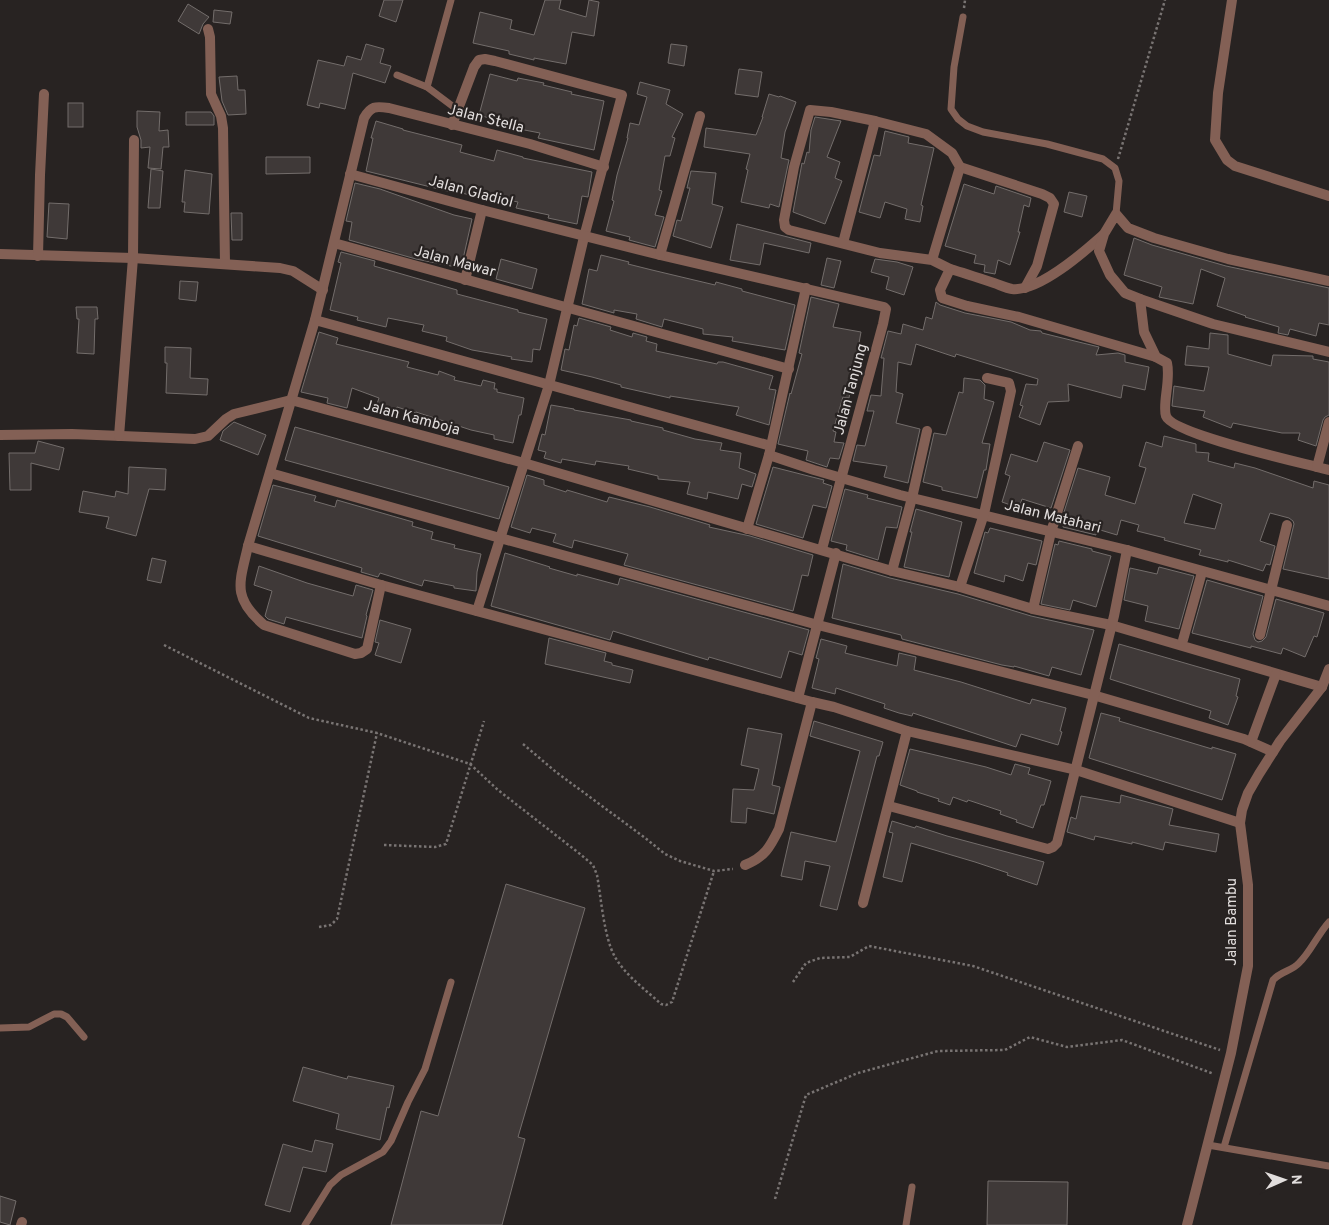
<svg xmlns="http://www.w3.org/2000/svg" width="1329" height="1225" font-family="Overpass,sans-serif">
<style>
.building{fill:#3f3938;stroke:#736d6b;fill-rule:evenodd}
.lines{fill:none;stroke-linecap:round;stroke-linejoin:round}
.path{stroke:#797473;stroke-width:2.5;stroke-dasharray:2.5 2.5;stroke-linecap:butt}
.service{stroke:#836055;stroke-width:7}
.minor{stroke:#836055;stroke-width:10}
.tertiary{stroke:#836055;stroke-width:10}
.labels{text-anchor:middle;stroke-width:4.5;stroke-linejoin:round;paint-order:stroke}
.street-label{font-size:15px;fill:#e2dedd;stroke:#282322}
</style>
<rect width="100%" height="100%" fill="#282322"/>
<g class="building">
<path d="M384 0H403L396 22 379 16Z"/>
<path d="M545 0H561L559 9 586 17 589 0 599 2 594 36 572 32 566 64 534 58V60L509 54V51L473 43 480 12 512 20 510 29 534 35Z"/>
<path d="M188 4 209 17 203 24 199 34 178 21Z"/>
<path d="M214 10 232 12 230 24 213 22Z"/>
<path d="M366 44 384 49 380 63 391 66 385 83 353 73 345 109 320 103 319 108 307 105 318 60 344 66 347 56 361 60Z"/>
<path d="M671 44 687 46 684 66 668 63Z"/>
<path d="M739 69 762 72 758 97 735 94Z"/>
<path d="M490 74 517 81 518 78 544 83 543 85 572 92 571 94 604 101 594 150 538 138 540 133 509 127V124L479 115Z"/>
<path d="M237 76 238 90H245L246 114 228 115 222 101 219 77Z"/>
<path d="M640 82 670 90 666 104 683 114 672 137 675 138 670 156H665L659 190 662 191 655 215 664 217 655 247 629 240 630 237 606 231 614 201 612 200 617 175 628 138H627L630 123 639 125 647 97 637 94Z"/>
<path d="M769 94 779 97 780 96 796 102 785 132 781 158 789 160 779 207 770 204 769 208 741 202 748 170 746 169 750 154 704 147 706 128 756 135 763 117H762Z"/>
<rect x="68" y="103" width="15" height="24"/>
<path d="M137 111 160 112 159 131 168 130 169 147H163L161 169 148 168 150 147 141 148V140L137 127Z"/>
<path d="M186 112H211L214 116V125H186Z"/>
<path d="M815 117 841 121 827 157 840 162 835 178 842 181 825 224 793 212 802 163 804 164 807 152 809 153 811 130Z"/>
<path d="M376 121 403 129V130L462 145 460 152 494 161 497 150 523 157V158L592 172 588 197 582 196 577 224 548 218 549 215 516 208 518 202 481 195 480 197 452 191 451 192 366 171 373 138H371Z"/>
<path d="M885 131 909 137 908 143 934 148 921 205 923 206 920 222 905 219 907 209 885 202 880 218 859 212 874 155 880 156Z"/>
<path d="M266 157H310V173L266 174Z"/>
<path d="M151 169 163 171 160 208H148Z"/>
<path d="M185 170 212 174 209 214 184 212 185 202H182Z"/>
<path d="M691 171 716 173 712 204 723 207 711 248 673 236 677 220 681 221 690 188H687Z"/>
<path d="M355 183 380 189 454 215 472 219 461 268 416 259 349 240 352 222 346 221Z"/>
<path d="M964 184 994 194 996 186 1031 198 1029 207 1024 205 1018 232H1020L1010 265 998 260 995 274 984 272 985 265 974 263 976 255 945 246Z"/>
<path d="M1069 192 1087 196 1082 217 1064 212Z"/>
<path d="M49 203 69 204 67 239 47 237Z"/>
<path d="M231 213H242V240H232Z"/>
<path d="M737 224 811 243 809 253 764 243 760 265 730 260Z"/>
<path d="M1134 238 1152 245 1226 266 1329 288V325L1319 323 1316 336 1290 329 1288 335 1278 333 1279 327 1245 317 1246 316 1217 306 1225 278 1201 269 1193 304 1159 297 1162 287 1124 275Z"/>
<path d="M341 252 375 261 374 266 457 290V294L518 310V312L547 319 540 350 533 349 532 362 511 359 512 357 472 350 446 341 447 337 422 331 424 325 388 318 386 327 357 320 358 317 330 310 341 263 338 262Z"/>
<path d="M601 255 629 262 628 264 652 270 715 285 716 282 742 289V291L795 305 785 350 732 341 733 337 703 334V329L664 319 662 327 636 319 637 314 614 310V313L582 304 589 269 597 271Z"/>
<path d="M827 258 841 261 834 288 821 285Z"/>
<path d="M501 259 537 269 532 289 496 279Z"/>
<path d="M875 259 897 262 913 267 904 295 886 289 889 277 871 272Z"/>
<path d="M180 281 198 282 196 301 179 299Z"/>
<path d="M811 297 839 304 833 327 861 332 849 398 843 397 833 431 836 432 834 442 844 443 839 459 830 458 827 467 806 460 808 451 778 444 790 393 791 394 802 354 799 353Z"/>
<path d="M936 302 940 305 965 313 1011 322 1030 330 1041 331 1042 333 1099 347 1096 355 1118 353 1125 355V362L1149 367 1145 390 1123 385 1121 398 1068 384 1069 401 1048 402 1040 425 1019 417 1023 406 1020 405 1026 384 1037 385 1038 379 956 354 955 357 916 344 911 365 898 362 896 392 903 394 896 423 920 429 908 483 884 477 887 466 853 461 857 445 865 446 874 411H867L871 395 881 396 884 358H881L888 331 901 334 903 324 923 330 926 317 932 319Z"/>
<path d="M76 307H97L98 319H95L94 354 77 353 79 319H77Z"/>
<path d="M579 318 611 327 610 330 632 337 633 333 647 337 646 341 657 344 656 351 717 364 718 362H723L773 376 769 389 776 390 769 425 736 415 739 407 670 396V398L621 387V385L592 377 561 370 565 349 569 350 574 325 577 326Z"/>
<path d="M319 332 338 338 336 344 409 362 407 367 438 375 439 371 455 377 454 380 481 386 483 380 495 383 494 389H497V392L524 398 521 415H519L513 443 494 439V435L471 430 416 412V413L397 407 395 413 376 407 379 398 352 388 347 408 327 403 328 398 301 392Z"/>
<path d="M1210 333 1228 335V354L1271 366 1273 355 1313 356V359L1329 362V415L1325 417 1323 420 1316 446 1298 440 1300 433H1282L1233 423 1231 428 1203 417 1205 411 1172 406 1174 386 1204 391 1209 367 1185 365 1187 346 1209 349Z"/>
<path d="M165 347 191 348 190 378 208 379 207 395 166 393 167 363H165Z"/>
<path d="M964 378 980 380 985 385 984 399 994 402 982 443 990 444 986 470H984L977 498 942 490V487L923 482 934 433 946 435 959 392 963 393Z"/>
<path d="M551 405 574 409V410L631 420V421L663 428V430L695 439 722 443 720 450 741 453 739 468 756 474 752 487 742 484 738 499 708 492 707 499 687 494 690 482 658 479V476L628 469 629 466 596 461 595 465 562 459 561 463 544 458 546 452 538 450 542 434 545 435Z"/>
<path d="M234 422 266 435 258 455 220 440 223 431Z"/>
<path d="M295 427 509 487 499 519 285 460Z"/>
<path d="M1164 436 1196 444V452L1209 453 1208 461 1234 468 1235 463 1255 468 1313 488 1314 481 1329 485V579L1283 569 1294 524 1293 521 1289 518 1270 513 1260 541 1275 546 1270 565 1266 564 1263 571 1228 560V562L1199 555 1201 550 1164 540 1165 538 1137 531 1139 525 1121 520 1117 535 1097 529 1096 535 1063 527 1067 513 1064 512 1078 468 1110 477 1105 495 1135 504 1146 468 1139 466 1146 442 1162 447ZM1193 494 1222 504 1215 529 1184 523Z"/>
<path d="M38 441 64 448 59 470 31 463V490H10L9 453H35Z"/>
<path d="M1044 442 1070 450 1051 508 1022 499 1019 508 1002 502 1010 476 1005 474 1011 454 1037 462Z"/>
<path d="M129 467 166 469 165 490 149 489 136 536 106 528 109 517 79 512 83 491 115 497 116 491 128 494Z"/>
<path d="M773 467 824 480 823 483 832 486 826 508 813 505 803 538 756 524Z"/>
<path d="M527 475 544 480V485L566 492 567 490 607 502 609 497 650 507 710 525 709 527 750 536 813 555 808 576 802 575 793 611 624 565 628 554 574 540 572 548 553 542 556 534 532 528 530 533 511 527Z"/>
<path d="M273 485 316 496 314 501 335 507 337 500 413 522 412 526 433 532 431 539 455 545 454 548 481 554 477 572 476 591 454 588V586L424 580 422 586 380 573 378 577 361 572 362 568 258 536Z"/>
<path d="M845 489 868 495 867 498 902 507 897 528 886 527 878 560 846 550 847 545 831 541Z"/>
<path d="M916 509 962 522 949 577 904 567 912 532H910Z"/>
<path d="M990 528 1042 541 1036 565 1028 563 1023 581 1005 575 1004 582 974 573 985 532 988 533Z"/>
<path d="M1059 541 1092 549V551L1111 556 1096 607 1073 600 1070 610 1041 604 1055 544 1058 545Z"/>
<path d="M505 553 550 567 549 568 577 576V574L618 585 620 578 809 630 802 655 789 651 781 678 709 657 708 660 613 631 610 640 491 606Z"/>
<path d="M152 558 166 561 161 583 147 580Z"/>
<path d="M843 564 890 578 958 594 1031 616 1094 630 1081 675 1052 667 1049 676 1014 666V667L1002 665 902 639 901 635 832 618Z"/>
<path d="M259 566 307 583 353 596 356 585 373 590 366 615 367 616 362 638 286 617 284 624 268 619 265 616 272 591 254 585Z"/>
<path d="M1159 567 1194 576 1179 629 1145 621 1148 606 1124 600 1130 568 1157 574Z"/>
<path d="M1207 580 1263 596 1253 634 1255 640 1258 642 1262 641 1266 637 1276 599 1324 613 1317 637 1314 636 1305 657 1283 648 1281 654 1251 646V648L1192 633Z"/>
<path d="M380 620 411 629 401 663 375 655 379 643 375 642Z"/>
<path d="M549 638 606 653 604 661 612 663V665L633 670 630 683 545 664Z"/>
<path d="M821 639 847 646 845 653 897 666 899 653 916 657 914 670 961 682 1030 704 1032 699 1066 708 1060 731 1062 732 1058 745 1021 734 1016 747 913 713 912 716 899 713 884 708 885 704 836 688 835 694 812 688 819 659 816 658Z"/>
<path d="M1119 644 1240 679 1236 696 1238 697 1228 725 1209 718 1211 711 1110 679Z"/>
<path d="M1101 713 1120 718 1119 721 1212 749V747L1236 754 1222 800 1089 758Z"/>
<path d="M814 721 883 742 879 756H877L837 910 820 906 830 866 805 861 802 880 781 876 791 832 836 842 860 751 810 736Z"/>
<path d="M748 728 782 734 772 785 780 787 774 814 747 808 746 823 731 822 733 789 754 790 759 769 741 765Z"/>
<path d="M910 749 986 767 1011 775 1015 764 1030 768 1028 774 1051 781 1044 805H1041L1033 828 1016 822 1017 820 1000 814 1001 811 968 800 967 802 953 797 950 805 938 801 939 799 917 792V791L900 785Z"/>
<path d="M1121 795 1173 809 1169 825 1219 834 1216 852 1165 842 1163 850 1132 842V844L1095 836 1094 840 1067 832 1071 817 1076 819 1081 796 1120 803Z"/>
<path d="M892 821 915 828 916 826 947 836 1044 862 1037 885 1007 875 1008 873 975 862 911 843 902 882 883 877 893 833 889 832Z"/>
<path d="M506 884 585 908 518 1137 525 1139 502 1225H391L421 1111 438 1116Z"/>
<path d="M303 1067 347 1079 348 1076 394 1086 389 1108 387 1107 380 1140 336 1129 339 1114 293 1101Z"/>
<path d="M315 1140 333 1144 326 1172 303 1167 290 1212 265 1205 283 1144 312 1152Z"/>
<path d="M988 1181 1068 1182 1067 1225H987Z"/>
<path d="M0 1196 16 1201 10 1225 0 1222Z"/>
</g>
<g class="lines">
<g class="path">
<path d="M964 8 965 0"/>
<path d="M1118 159 1165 0"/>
<path d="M164 645 309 718 377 733 470 764 498 790 580 854 593 865 597 875C601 897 604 938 615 957 626 976 646 990 661 1004L666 1005 672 1002 714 871"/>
<path d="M523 744 556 772 644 837 665 854 680 861 714 871 733 869"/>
<path d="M384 845 435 847 446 844 484 721"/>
<path d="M319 927 331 925 337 919 377 733"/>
<path d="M793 982 806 963 820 958 850 957 869 946 973 966 1220 1050"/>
<path d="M775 1199 806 1095 858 1073 938 1051 1005 1050 1030 1037 1067 1047 1122 1040 1214 1074"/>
</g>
<g class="service">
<path d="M963 17 954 67 951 109 958 119 967 126 983 132 1047 144 1103 159 1115 168 1119 181 1116 214"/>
<path d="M397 75 427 87 459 111"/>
<path d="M427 87 451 0"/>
<path d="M0 1028 29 1027 54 1014H61L67 1017 84 1037"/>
<path d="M1208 1145 1329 1166"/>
<path d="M1224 1147 1273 980C1281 971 1292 971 1299 963 1310 953 1318 934 1329 922"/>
<path d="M305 1225 330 1185 341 1175 383 1152 391 1141 408 1102 425 1069 451 982"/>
<path d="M906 1225 912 1187"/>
</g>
<g class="minor">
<path d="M1232 0 1218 93 1215 140 1227 160 1235 166 1329 196"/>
<path d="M208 29 210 37 211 94 221 116 223 128 225 264"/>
<path d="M452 125 474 67 479 60 485 59 495 61 622 95 584 237 549 385 477 611"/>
<path d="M960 167 1042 194 1050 198 1054 204 1037 266 1025 288"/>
<path d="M350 174 482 210 660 255 884 307 886 309 883 324 822 549"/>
<path d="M334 243 789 369"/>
<path d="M843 243 875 121"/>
<path d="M0 254 133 258 280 268 293 271 323 290"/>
<path d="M660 255 700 116"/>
<path d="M38 256 40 175 44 94"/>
<path d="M932 260 960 167 952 153 926 134 875 121 831 112 810 110 794 167 784 220 785 227 789 230 880 253 932 260 950 269 940 290 942 298 967 306 1019 317 1156 357"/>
<path d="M950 269C964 273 979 278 994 283 1000 285 1006 288 1012 289 1039 292 1084 252 1103 235"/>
<path d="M465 280 482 210"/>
<path d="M1329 281 1228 259 1154 238 1128 228 1116 214 1104 234 1099 251 1110 275 1125 293 1140 299 1144 332 1156 357 1167 363C1171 380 1162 405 1166 416 1173 435 1304 463 1329 470"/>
<path d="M1140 299 1213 324 1329 352"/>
<path d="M315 320 771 446"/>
<path d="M0 435 72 434 195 439 208 436 226 419 234 414 291 400 524 463 892 571 960 587 1033 609 1111 625 1322 687"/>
<path d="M119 436 133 258 134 140"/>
<path d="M769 455 814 470 900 495 1127 550 1329 606"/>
<path d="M1317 467 1329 422"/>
<path d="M270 473 500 538 818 625 1093 695 1244 739 1273 752"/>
<path d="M747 529 769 455 806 288"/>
<path d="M248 546 381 585 812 702 834 707 907 731 1076 770 1240 823"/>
<path d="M892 571 912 498 927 431"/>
<path d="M381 585 367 649 361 653 355 654 264 625C231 597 240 582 248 546L315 320 364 118C371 106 375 106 389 108L530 144 604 167"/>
<path d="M960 587 984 514 1011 391 1009 383 987 378"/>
<path d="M1033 609 1051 532 1078 446"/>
<path d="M1260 635 1287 525"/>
<path d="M1183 640 1202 572"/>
<path d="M798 698 836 553"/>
<path d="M1251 742 1276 674"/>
<path d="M889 806 1048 849 1053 847 1057 843 1114 616 1127 550"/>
<path d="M745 865C765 857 770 847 779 829L812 702"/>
<path d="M863 903 907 731"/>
<path d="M21 1225 22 1222"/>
</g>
<path class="tertiary" d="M1187 1225 1231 1053 1248 966V885L1240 823 1242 810 1248 793 1259 774 1280 741 1322 687 1329 669"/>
</g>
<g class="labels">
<g class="street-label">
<text transform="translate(486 118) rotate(14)" y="5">Jalan Stella</text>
<text transform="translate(471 191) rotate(15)" y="5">Jalan Gladiol</text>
<text transform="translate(455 261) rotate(15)" y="5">Jalan Mawar</text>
<text transform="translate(850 389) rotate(-75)" y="5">Jalan Tanjung</text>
<text transform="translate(412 417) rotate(15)" y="5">Jalan Kamboja</text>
<text transform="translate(1053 516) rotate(14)" y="5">Jalan Matahari</text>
<text transform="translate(1231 922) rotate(-90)" y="5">Jalan Bambu</text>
</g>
</g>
<g transform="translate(1284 1180) rotate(88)" stroke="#282322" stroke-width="4" paint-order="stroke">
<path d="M0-4L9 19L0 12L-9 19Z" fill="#e2dedd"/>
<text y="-8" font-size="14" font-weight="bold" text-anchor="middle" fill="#e2dedd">N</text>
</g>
</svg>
